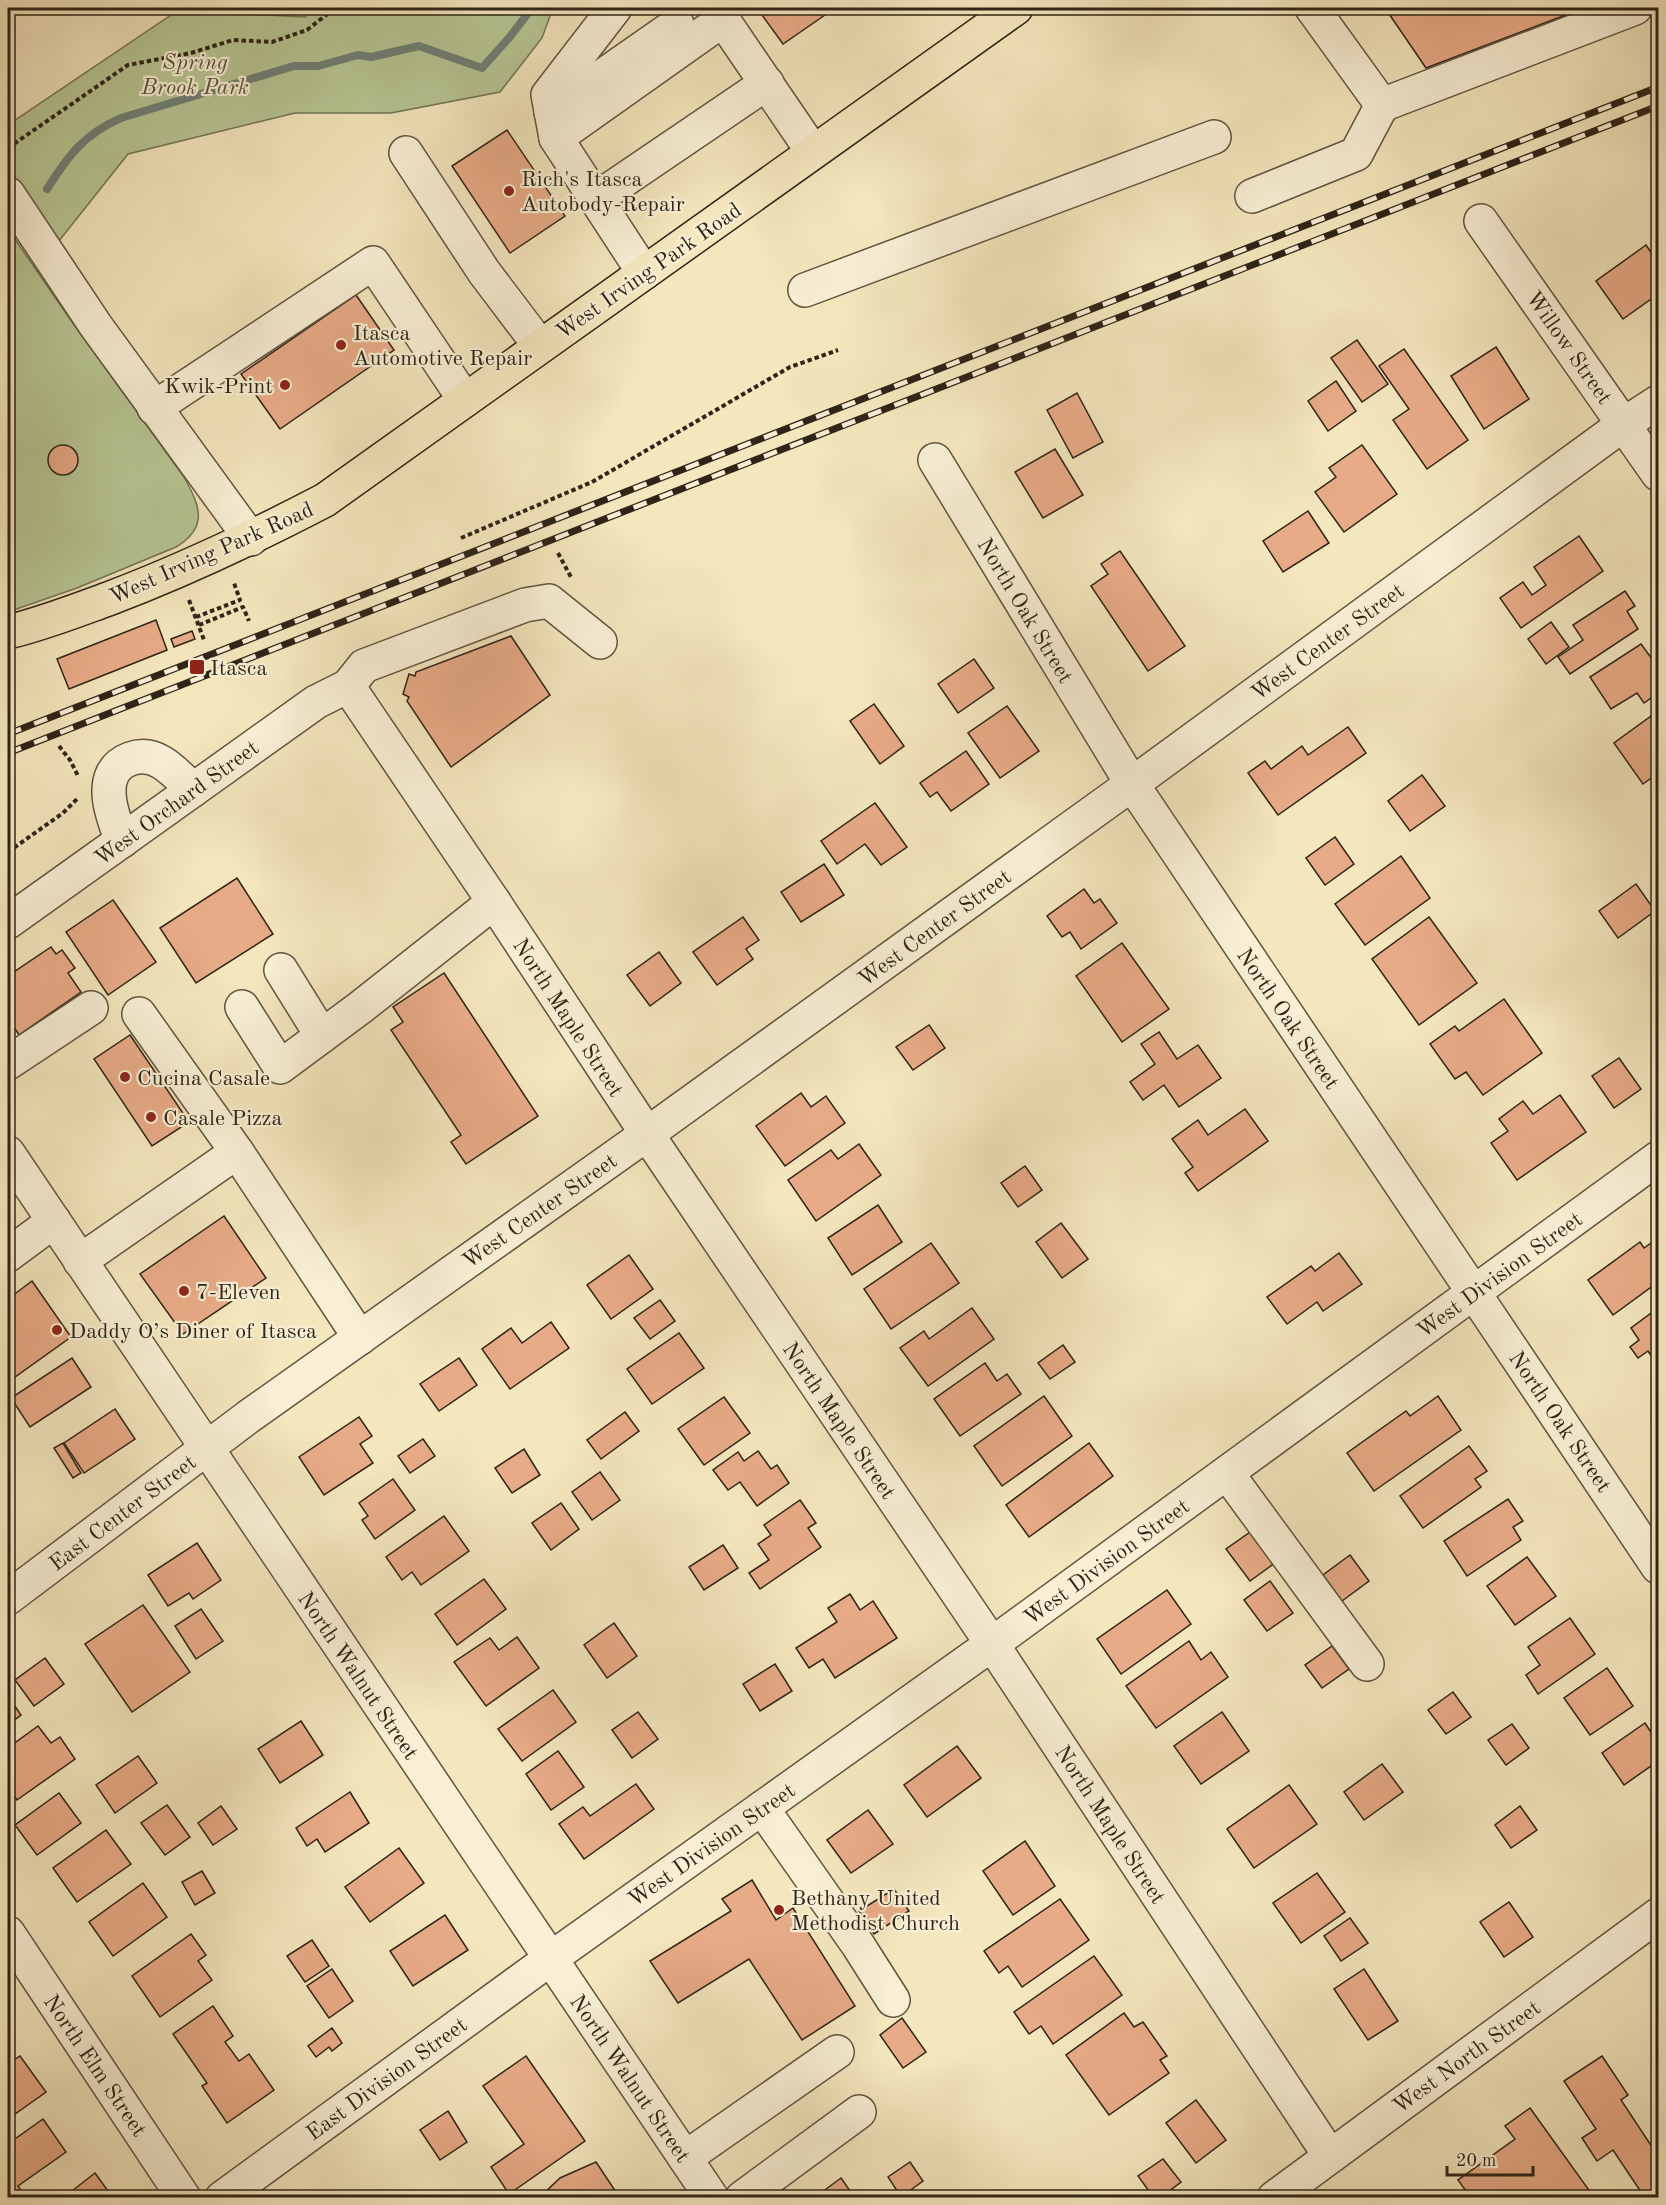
<svg xmlns="http://www.w3.org/2000/svg" width="1666" height="2205" font-family="'Old Standard TT',serif">
<style>
.green{fill:#b7c694;stroke:#727556;stroke-width:1.5}
.lines{fill:none;stroke-linecap:round;stroke-linejoin:round}
.stream{stroke:#708076;stroke-width:8}
.building{fill:#e8ab87;stroke:#2e2418;stroke-width:1.5}
.minor-casing{stroke:#605441;stroke-width:36}
.major-casing{stroke:#2e2418;stroke-width:36}
.path{stroke:#2e2418;stroke-width:4;stroke-dasharray:4.5 3;stroke-linecap:butt}
.minor{stroke:#f8efd4;stroke-width:33}
.major{stroke:#f4e6bd;stroke-width:33}
.rail-casing{stroke:#2e2418;stroke-width:7}
.rail{stroke:#f8efd4;stroke-width:4.5;stroke-dasharray:14;stroke-linecap:butt}
.poi-dot{fill:#8f2418;stroke:#f8efd4;stroke-width:2}
.labels{text-anchor:middle;stroke-width:4.5;stroke-linejoin:round;paint-order:stroke}
.park-label{font-size:22px;font-style:italic;fill:#57553d;stroke:#f8efd4}
.poi-label{font-size:22px;fill:#2e2418;stroke:#f8efd4;text-anchor:start}
.street-label{font-size:22px;fill:#2e2418;stroke:#f8efd4}
</style>
<rect width="100%" height="100%" fill="#f4e6bd"/>
<filter id="stains"><feTurbulence type="fractalNoise" baseFrequency=".00333" numOctaves="4"/><feColorMatrix values="0 0 0 0 .2 0 0 0 0 .09 0 0 0 0 .02 0 0 0 .5 -.17"/></filter>
<radialGradient id="worn" r=".72"><stop offset=".6" stop-color="#630" stop-opacity="0"/><stop offset="1" stop-color="#630" stop-opacity=".3"/></radialGradient>
<g class="green">
<path d="M313 8H553L542 38 500 92 391 113H295L128 154 51 251 8 185V125L177 11 306 17Z"/>
<path d="M8 229 72 322 184 477C200 506 209 527 176 547L77 588 8 612Z"/>
</g>
<g class="lines">
<path class="stream" d="M47 189C68 156 84 134 121 118L294 66H318L358 55 371 57 419 46 482 68 509 38 532 8"/>
</g>
<g class="building">
<path d="M757 8H835L783 44Z"/>
<path d="M1385 8H1584L1426 68Z"/>
<path d="M507 130 565 216 510 253 452 166Z"/>
<path d="M1646 245 1658 263V294L1623 319 1596 281Z"/>
<path d="M356 295 394 350 280 429 241 374Z"/>
<path d="M1357 340 1388 384 1362 402 1331 358Z"/>
<path d="M1496 347 1529 399 1484 429 1451 376Z"/>
<path d="M1404 349 1468 440 1427 469 1393 420 1409 409 1379 366Z"/>
<path d="M1336 381 1356 411 1328 431 1308 401Z"/>
<path d="M1077 393 1103 442 1073 458 1047 410Z"/>
<path d="M1362 445 1397 494 1344 532 1315 492 1336 477 1329 468Z"/>
<circle cx="63" cy="460" r="15"/>
<path d="M1055 449 1083 495 1043 518 1015 472Z"/>
<path d="M1308 511 1329 543 1283 572 1263 541Z"/>
<path d="M1579 536 1603 571 1521 628 1500 598 1523 582 1532 595 1546 585 1534 567Z"/>
<path d="M1120 551 1185 646 1148 671 1091 586 1108 574 1101 564Z"/>
<path d="M1625 591 1635 606 1627 611 1638 629 1570 674 1558 657 1583 640 1573 625Z"/>
<path d="M156 620 167 650 69 689 57 659Z"/>
<path d="M1551 622 1569 647 1546 664 1528 639Z"/>
<path d="M192 631 195 639 174 647 171 639Z"/>
<path d="M511 636 550 695 451 767 407 701 409 697 403 694 409 674 415 676 416 672Z"/>
<path d="M1641 644 1652 659 1658 655V693L1644 703 1637 693 1611 709 1590 677Z"/>
<path d="M974 659 994 688 958 713 938 684Z"/>
<path d="M874 704 904 746 880 764 850 721Z"/>
<path d="M1007 706 1039 751 1000 778 968 733Z"/>
<path d="M1658 711V773L1643 784 1614 743Z"/>
<path d="M1348 727 1366 753 1278 815 1248 773 1265 761 1271 769 1302 746 1308 755Z"/>
<path d="M966 751 989 784 951 811 937 792 930 797 920 783Z"/>
<path d="M1422 775 1445 806 1410 831 1388 801Z"/>
<path d="M875 803 907 847 881 865 865 844 837 864 821 841Z"/>
<path d="M1335 837 1354 864 1325 885 1306 858Z"/>
<path d="M1401 856 1430 898 1365 945 1335 904Z"/>
<path d="M824 864 844 895 801 922 781 892Z"/>
<path d="M237 878 273 934 196 983 160 928Z"/>
<path d="M1636 884 1655 911 1618 938 1599 911Z"/>
<path d="M1084 889 1094 903 1100 899 1117 923 1081 949 1070 932 1062 937 1047 916Z"/>
<path d="M113 900 156 962 108 995 66 932Z"/>
<path d="M743 917 759 940 746 949 753 959 717 985 693 952Z"/>
<path d="M1429 917 1477 983 1419 1025 1372 959Z"/>
<path d="M1122 943 1169 1009 1122 1042 1076 976Z"/>
<path d="M51 947 56 954 62 950 75 968 68 973 81 992 19 1035 8 1018V976Z"/>
<path d="M659 952 681 983 650 1006 627 975Z"/>
<path d="M444 973 538 1116 466 1164 451 1142 461 1135 391 1030 403 1022 393 1007Z"/>
<path d="M1504 999 1542 1053 1483 1095 1466 1072 1455 1079 1430 1044 1455 1026 1459 1031Z"/>
<path d="M929 1025 945 1048 913 1070 896 1047Z"/>
<path d="M1159 1032 1177 1059 1198 1045 1221 1078 1179 1107 1164 1085 1143 1100 1130 1082 1155 1064 1141 1044Z"/>
<path d="M130 1035 189 1122 152 1146 94 1059Z"/>
<path d="M1619 1058 1641 1089 1614 1108 1592 1076Z"/>
<path d="M801 1093 811 1107 826 1096 845 1123 785 1166 756 1126Z"/>
<path d="M1560 1095 1586 1132 1517 1180 1491 1143 1508 1131 1499 1119 1523 1101 1533 1114Z"/>
<path d="M1245 1109 1268 1141 1198 1191 1185 1173 1193 1167 1172 1139 1198 1120 1208 1135Z"/>
<path d="M859 1144 881 1175 816 1221 788 1180 831 1150 838 1159Z"/>
<path d="M1025 1166 1042 1190 1018 1207 1001 1183Z"/>
<path d="M878 1205 902 1242 852 1275 828 1238Z"/>
<path d="M224 1216 266 1278 183 1334 140 1274Z"/>
<path d="M1061 1223 1088 1259 1062 1278 1036 1242Z"/>
<path d="M1658 1238V1282L1613 1315 1588 1280 1640 1242 1644 1248Z"/>
<path d="M931 1243 959 1283 891 1329 864 1289Z"/>
<path d="M1339 1253 1362 1284 1323 1311 1317 1302 1287 1324 1267 1297 1311 1266 1315 1271Z"/>
<path d="M629 1255 653 1289 611 1319 587 1285Z"/>
<path d="M32 1281 71 1337 8 1382V1299Z"/>
<path d="M660 1300 675 1321 650 1339 634 1318Z"/>
<path d="M972 1308 994 1339 928 1386 900 1348 924 1331 929 1339Z"/>
<path d="M1658 1308V1361L1656 1363 1648 1351 1638 1358 1630 1347 1639 1340 1631 1328Z"/>
<path d="M551 1322 569 1348 510 1389 482 1349 511 1328 522 1343Z"/>
<path d="M679 1333 704 1368 652 1404 627 1369Z"/>
<path d="M1063 1345 1075 1362 1050 1379 1038 1363Z"/>
<path d="M72 1358 91 1387 30 1427 11 1398Z"/>
<path d="M459 1358 477 1385 439 1411 420 1384Z"/>
<path d="M985 1363 997 1381 1007 1374 1021 1394 960 1436 934 1399Z"/>
<path d="M1044 1396 1072 1436 1002 1486 974 1446Z"/>
<path d="M1438 1396 1461 1430 1374 1491 1347 1453 1406 1411 1410 1416Z"/>
<path d="M724 1397 750 1433 704 1465 678 1429Z"/>
<path d="M115 1409 135 1439 84 1473 64 1443Z"/>
<path d="M625 1412 639 1431 601 1459 587 1440Z"/>
<path d="M359 1417 372 1436 360 1444 373 1463 324 1495 299 1457Z"/>
<path d="M423 1439 435 1456 410 1473 398 1456Z"/>
<path d="M63 1443 81 1473 73 1478 54 1448Z"/>
<path d="M1089 1443 1113 1476 1029 1537 1006 1505Z"/>
<path d="M1469 1446 1487 1471 1475 1479 1481 1487 1423 1528 1400 1496Z"/>
<path d="M524 1449 540 1475 512 1493 495 1468Z"/>
<path d="M758 1451 771 1469 777 1465 789 1483 757 1506 740 1482 728 1490 713 1470 738 1452 744 1461Z"/>
<path d="M600 1472 620 1500 592 1520 572 1492Z"/>
<path d="M393 1479 415 1510 375 1539 362 1520 368 1516 359 1503Z"/>
<path d="M1508 1499 1523 1521 1513 1527 1521 1540 1467 1576 1444 1541Z"/>
<path d="M800 1500 816 1523 808 1528 821 1547 760 1589 749 1573 769 1560 758 1544 771 1535 764 1525Z"/>
<path d="M561 1503 579 1529 551 1550 532 1523Z"/>
<path d="M444 1516 469 1551 421 1585 412 1572 402 1580 386 1557Z"/>
<path d="M1256 1528 1279 1560 1250 1581 1226 1549Z"/>
<path d="M197 1543 221 1580 193 1599 189 1593 168 1606 148 1575Z"/>
<path d="M723 1545 738 1568 704 1590 689 1567Z"/>
<path d="M1350 1555 1369 1581 1342 1601 1323 1575Z"/>
<path d="M1527 1557 1556 1596 1515 1625 1487 1586Z"/>
<path d="M484 1579 506 1609 457 1645 435 1614Z"/>
<path d="M1270 1581 1293 1613 1267 1631 1244 1600Z"/>
<path d="M1167 1590 1191 1624 1121 1674 1097 1639Z"/>
<path d="M850 1594 860 1610 873 1601 897 1638 835 1678 823 1659 809 1668 796 1648 837 1622 828 1608Z"/>
<path d="M143 1605 190 1672 132 1712 85 1644Z"/>
<path d="M201 1609 223 1641 196 1659 175 1626Z"/>
<path d="M1570 1618 1595 1654 1538 1694 1526 1675 1540 1665 1528 1647Z"/>
<path d="M614 1623 637 1656 607 1678 584 1645Z"/>
<path d="M517 1637 539 1668 486 1706 454 1662 490 1638 499 1650Z"/>
<path d="M1189 1641 1201 1660 1211 1652 1228 1677 1156 1728 1126 1686Z"/>
<path d="M1332 1646 1349 1669 1322 1688 1305 1665Z"/>
<path d="M45 1658 64 1684 34 1706 15 1680Z"/>
<path d="M775 1664 792 1691 760 1711 743 1684Z"/>
<path d="M1607 1668 1633 1706 1590 1735 1564 1698Z"/>
<path d="M553 1690 576 1722 522 1761 498 1729Z"/>
<path d="M1453 1692 1471 1717 1446 1734 1428 1710Z"/>
<path d="M8 1696 21 1715 8 1725Z"/>
<path d="M638 1712 658 1739 632 1758 612 1730Z"/>
<path d="M1222 1712 1249 1751 1201 1784 1174 1746Z"/>
<path d="M301 1721 323 1755 280 1783 258 1749Z"/>
<path d="M1645 1723 1658 1743V1761L1624 1785 1602 1753Z"/>
<path d="M1512 1724 1529 1748 1506 1765 1488 1740Z"/>
<path d="M38 1726 51 1743 60 1737 75 1759 17 1800 8 1786V1748Z"/>
<path d="M957 1746 981 1778 927 1817 904 1785Z"/>
<path d="M558 1751 584 1787 551 1810 526 1774Z"/>
<path d="M138 1756 157 1783 115 1813 96 1785Z"/>
<path d="M1382 1764 1403 1792 1364 1820 1344 1792Z"/>
<path d="M636 1784 654 1809 584 1859 559 1824 583 1807 590 1816Z"/>
<path d="M1289 1785 1317 1824 1254 1868 1227 1829Z"/>
<path d="M350 1792 369 1823 325 1852 317 1839 307 1846 296 1828Z"/>
<path d="M59 1793 81 1823 37 1855 15 1825Z"/>
<path d="M167 1805 190 1837 165 1855 141 1823Z"/>
<path d="M221 1806 237 1829 213 1845 198 1823Z"/>
<path d="M1520 1806 1537 1830 1511 1848 1495 1825Z"/>
<path d="M868 1810 893 1844 851 1873 827 1840Z"/>
<path d="M106 1830 131 1864 77 1902 53 1868Z"/>
<path d="M1025 1841 1055 1886 1013 1915 983 1871Z"/>
<path d="M399 1848 424 1883 370 1922 345 1887Z"/>
<path d="M202 1871 215 1893 195 1905 182 1882Z"/>
<path d="M1317 1873 1345 1912 1301 1943 1273 1903Z"/>
<path d="M752 1880 776 1920 793 1908 855 2006 802 2040 749 1959 678 2003 650 1961 731 1911 722 1899Z"/>
<path d="M143 1883 167 1917 113 1956 89 1922Z"/>
<path d="M894 1889 909 1911 874 1934 859 1911Z"/>
<path d="M1060 1899 1089 1940 1022 1987 1008 1966 999 1973 984 1951Z"/>
<path d="M1509 1902 1533 1937 1504 1957 1480 1922Z"/>
<path d="M445 1915 468 1950 413 1986 390 1951Z"/>
<path d="M1350 1918 1368 1943 1341 1961 1324 1936Z"/>
<path d="M191 1934 206 1955 198 1961 212 1980 160 2017 132 1976Z"/>
<path d="M312 1940 329 1966 305 1982 287 1956Z"/>
<path d="M1094 1956 1122 1995 1053 2044 1041 2026 1029 2034 1014 2012Z"/>
<path d="M332 1969 353 2001 329 2018 307 1986Z"/>
<path d="M1364 1969 1398 2021 1368 2040 1334 1989Z"/>
<path d="M213 2006 233 2036 225 2042 239 2061 249 2054 274 2090 227 2123 202 2086 207 2083 173 2034Z"/>
<path d="M1124 2013 1134 2027 1143 2022 1167 2056 1160 2060 1169 2073 1109 2115 1066 2055Z"/>
<path d="M902 2018 926 2052 903 2068 880 2035Z"/>
<path d="M332 2028 342 2043 332 2051 329 2047 316 2057 308 2046Z"/>
<path d="M20 2056 46 2092 8 2119V2064Z"/>
<path d="M526 2056 585 2141 509 2194 491 2167 524 2144 483 2086Z"/>
<path d="M1602 2056 1628 2095 1621 2100 1658 2156V2198H1645L1613 2150 1597 2161 1582 2138 1596 2129 1564 2081Z"/>
<path d="M1196 2100 1226 2140 1196 2163 1166 2123Z"/>
<path d="M1530 2108 1591 2193 1584 2198H1471L1458 2180 1515 2139 1505 2126Z"/>
<path d="M448 2111 467 2142 440 2160 420 2130Z"/>
<path d="M43 2119 66 2152 18 2186 22 2192 10 2198 8 2194V2144Z"/>
<path d="M1163 2159 1181 2182 1160 2198H1154L1138 2176Z"/>
<path d="M596 2162 620 2198H539L560 2178Z"/>
<path d="M910 2162 923 2181 901 2197 888 2177Z"/>
<path d="M95 2173 113 2198H63Z"/>
<path d="M841 2178 855 2198H814Z"/>
</g>
<g class="lines">
<defs>
<g id="minor">
<path d="M615 8 548 95 556 138 644 273"/>
<path d="M715 8 813 152"/>
<path d="M1312 8 1382 105 1635 8"/>
<path d="M551 112 677 24"/>
<path d="M556 138 724 19"/>
<path d="M406 153 484 272 540 346"/>
<path d="M8 194 96 326 251 539"/>
<path d="M1252 196 1356 154 1382 105"/>
<path d="M596 199 767 83"/>
<path d="M1481 221 1658 474"/>
<path d="M805 290 1214 137"/>
<path d="M154 408 373 263 465 400"/>
<path d="M935 460 1132 784 1658 1567"/>
<path d="M348 686 494 902 647 1134 992 1644 1330 2156"/>
<path d="M122 841C112 816 95 772 130 759 141 755 151 756 161 762 173 769 183 780 193 790"/>
<path d="M8 922 316 702 348 686 364 666 525 605 549 601 600 642"/>
<path d="M281 970 322 1036"/>
<path d="M242 1007 280 1067 361 1007 494 902"/>
<path d="M139 1014 237 1152 360 1338"/>
<path d="M8 1063 91 1008"/>
<path d="M8 1153 712 2198"/>
<path d="M8 1255 54 1221"/>
<path d="M80 1261 237 1152"/>
<path d="M1227 1473 1367 1664"/>
<path d="M8 1598 248 1417 647 1134 1132 784 1624 424 1658 402"/>
<path d="M762 1808 858 1945 893 2000"/>
<path d="M8 1933 184 2198"/>
<path d="M685 2158 837 2052"/>
<path d="M222 2198 550 1959 992 1644 1658 1158"/>
<path d="M742 2198 859 2112"/>
<path d="M1274 2198 1658 1915"/>
</g>
<path id="major" d="M8 632C42 624 75 611 108 599 182 571 254 537 325 500L1016 8"/>
</defs>
<use href="#minor" class="minor-casing"/>
<use href="#major" class="major-casing"/>
<g class="path">
<path d="M8 148 128 65 191 53 233 40 272 42 307 30 335 8"/>
<path d="M461 538 592 482 790 367 838 350"/>
<path d="M558 553 572 579"/>
<path d="M189 600 204 640"/>
<path d="M196 617 240 600 234 583"/>
<path d="M199 625 243 607 249 621"/>
<path d="M59 746 70 760 78 776"/>
<path d="M8 852 63 813 78 798"/>
</g>
<use href="#minor" class="minor"/>
<use href="#major" class="major"/>
<defs>
<g id="rail">
<path d="M8 734 1658 87"/>
<path d="M8 753 1658 106"/>
</g>
</defs>
<use href="#rail" class="rail-casing"/>
<use href="#rail" class="rail"/>
</g>
<g class="poi-dot">
<circle cx="509" cy="191" r="6"/>
<circle cx="341" cy="345" r="6"/>
<circle cx="285" cy="385" r="6"/>
<rect x="189" y="659" width="16" height="16" rx="3"/>
<circle cx="125" cy="1077" r="6"/>
<circle cx="151" cy="1117" r="6"/>
<circle cx="184" cy="1291" r="6"/>
<circle cx="57" cy="1330" r="6"/>
<circle cx="779" cy="1910" r="6"/>
</g>
<g class="labels">
<g class="park-label">
<text x="195" y="69">Spring<tspan x="195" dy="25">Brook Park</tspan></text>
</g>
<g class="poi-label">
<text x="521" y="186">Rich's Itasca<tspan x="521" dy="25">Autobody-Repair</tspan></text>
<text x="353" y="340">Itasca<tspan x="353" dy="25">Automotive Repair</tspan></text>
<text x="273" y="393" text-anchor="end">Kwik-Print</text>
<text x="210" y="675">Itasca</text>
<text x="137" y="1085">Cucina Casale</text>
<text x="163" y="1125">Casale Pizza</text>
<text x="196" y="1299">7-Eleven</text>
<text x="69" y="1338">Daddy O’s Diner of Itasca</text>
<text x="791" y="1905">Bethany United<tspan x="791" dy="25">Methodist Church</tspan></text>
</g>
<g class="street-label">
<text transform="translate(648 270) rotate(-35)" y="8">West Irving Park Road</text>
<text transform="translate(1570 347) rotate(55)" y="8">Willow Street</text>
<text transform="translate(211 552) rotate(-24)" y="8">West Irving Park Road</text>
<text transform="translate(1026 610) rotate(59)" y="8">North Oak Street</text>
<text transform="translate(1327 641) rotate(-36)" y="8">West Center Street</text>
<text transform="translate(176 802) rotate(-36)" y="8">West Orchard Street</text>
<text transform="translate(934 927) rotate(-36)" y="8">West Center Street</text>
<text transform="translate(569 1017) rotate(57)" y="8">North Maple Street</text>
<text transform="translate(1289 1018) rotate(56)" y="8">North Oak Street</text>
<text transform="translate(539 1210) rotate(-35)" y="8">West Center Street</text>
<text transform="translate(1499 1274) rotate(-36)" y="8">West Division Street</text>
<text transform="translate(840 1420) rotate(56)" y="8">North Maple Street</text>
<text transform="translate(1561 1421) rotate(56)" y="8">North Oak Street</text>
<text transform="translate(122 1512) rotate(-37)" y="8">East Center Street</text>
<text transform="translate(1106 1561) rotate(-36)" y="8">West Division Street</text>
<text transform="translate(359 1675) rotate(56)" y="8">North Walnut Street</text>
<text transform="translate(1111 1824) rotate(57)" y="8">North Maple Street</text>
<text transform="translate(711 1844) rotate(-35)" y="8">West Division Street</text>
<text transform="translate(1466 2056) rotate(-36)" y="8">West North Street</text>
<text transform="translate(96 2065) rotate(56)" y="8">North Elm Street</text>
<text transform="translate(386 2078) rotate(-36)" y="8">East Division Street</text>
<text transform="translate(631 2078) rotate(56)" y="8">North Walnut Street</text>
</g>
</g>
<rect width="1666" height="2205" fill="none" stroke="#f4e6bd" stroke-width="30"/>
<rect x="9" y="9" width="1648" height="2187" fill="none" stroke="#2e2418" stroke-width="3"/>
<rect x="15" y="15" width="1636" height="2175" fill="none" stroke="#2e2418" stroke-width="1.5"/>
<path d="M1447 2166v9h86v-9" fill="none" stroke="#2e2418" stroke-width="3"/>
<text x="1456" y="2166" font-size="18" fill="#2e2418" stroke="#f8efd4" stroke-width="4.5" paint-order="stroke">20 m</text>
<rect width="100%" height="100%" filter="url(#stains)"/>
<rect width="100%" height="100%" fill="url(#worn)"/>
</svg>
